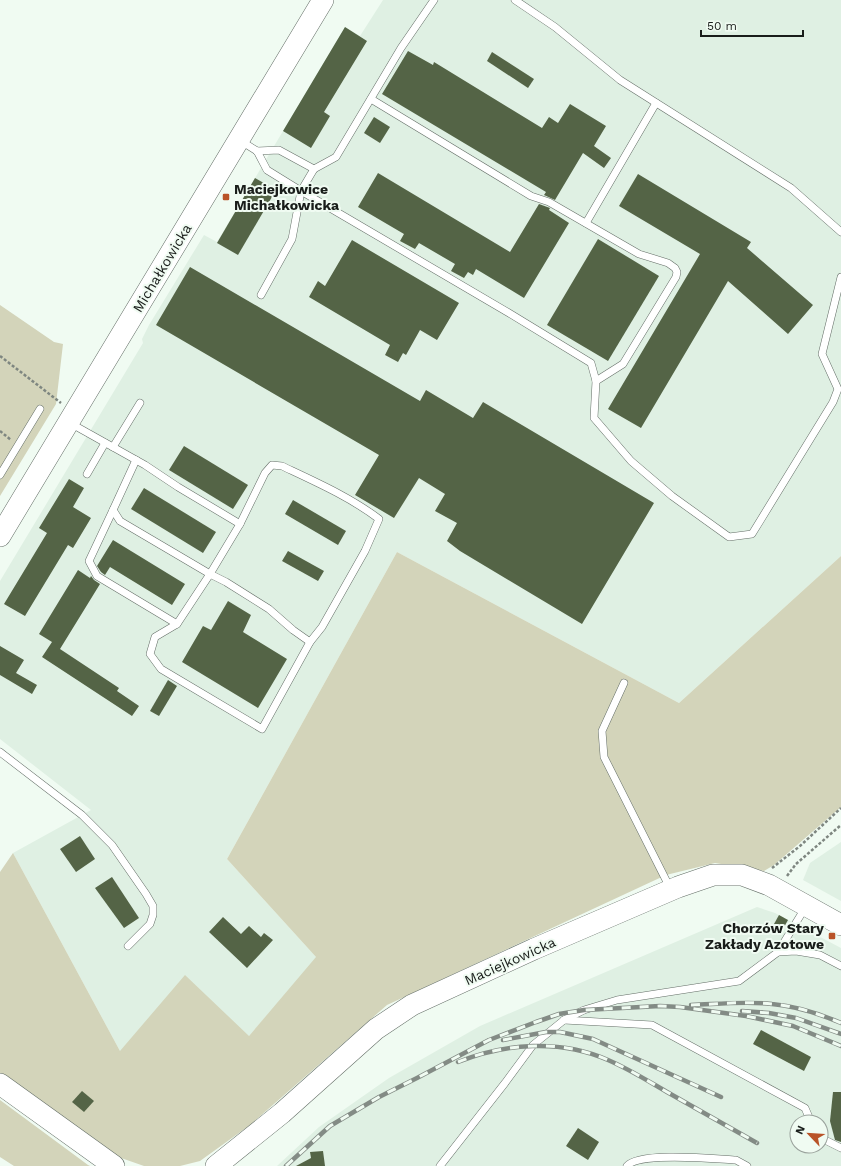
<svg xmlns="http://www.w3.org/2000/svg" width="841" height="1166" font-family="'Work Sans',sans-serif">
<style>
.built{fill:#dff0e3;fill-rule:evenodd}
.green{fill:#d3d4ba}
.building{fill:#546446}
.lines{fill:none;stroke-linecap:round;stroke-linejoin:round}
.lane-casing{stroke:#646e67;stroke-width:8}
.secondary-casing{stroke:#646e67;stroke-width:22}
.path{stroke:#7e8680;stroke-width:2.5;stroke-dasharray:3 2;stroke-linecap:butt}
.lane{stroke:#fff;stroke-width:7}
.secondary{stroke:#fff;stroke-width:21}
.rail-casing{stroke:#838b85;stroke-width:4.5}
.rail{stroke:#f0fbf2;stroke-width:3;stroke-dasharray:9;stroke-linecap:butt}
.poi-dot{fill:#b95328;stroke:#f0fbf2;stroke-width:1.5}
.labels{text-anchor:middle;stroke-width:4;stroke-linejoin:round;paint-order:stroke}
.poi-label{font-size:14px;font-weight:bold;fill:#191d1a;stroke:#f0fbf2;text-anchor:start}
.street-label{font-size:14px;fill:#191d1a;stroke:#f0fbf2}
</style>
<rect width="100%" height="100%" fill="#f0fbf2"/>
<g class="built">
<path d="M383 0H841V556L679 703 397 552 227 859 317 958 249 1036 120 1051 13 853 91 810 0 739V581L143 343 142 339 149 325 204 235 217 242 345 27 360 36Z"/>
<path d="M841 842V901L803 880 810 863Z"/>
<path d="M757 907 775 913 841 948V1166H277L319 1127 389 1078 480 1026ZM797 1122H821V1146H797Z"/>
</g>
<g class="green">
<path d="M0 305 54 342 63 344 56 404 0 496Z"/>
<path d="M397 552 679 703 841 556V807L774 865 764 871 715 863 666 875 387 1005 250 1125 200 1161 180 1166H144L104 1152 0 1078V872L13 853 120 1051 185 975 249 1036 316 957 227 859Z"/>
<path d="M0 1100 88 1165 90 1166H14L0 1157Z"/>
</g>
<g class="building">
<path d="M345 27 367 41 324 112 330 116 311 148 283 131Z"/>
<path d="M408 51 433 65 434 62 542 128 549 117 558 123 570 104 606 126 594 146 611 158 604 168 583 153 555 200 544 195 546 192 382 94Z"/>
<path d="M492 52 534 79 528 88 487 61Z"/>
<path d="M374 117 390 127 380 143 364 133Z"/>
<path d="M378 173 510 252 539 204 550 208 549 210 569 223 524 298 476 269 473 275 468 272 464 278 451 271 455 264 419 243 415 249 400 241 404 234 358 207Z"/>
<path d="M638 174 751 242 747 248 813 305 788 334 728 281 641 428 608 409 700 254 619 206Z"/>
<path d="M255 178 276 190 238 255 217 243Z"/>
<path d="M598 239 659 276 608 361 547 325Z"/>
<path d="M352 240 459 303 437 340 420 330 406 355 403 353 398 362 385 355 390 345 309 297 318 281 325 286Z"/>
<path d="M190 267 420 401 426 390 473 418 483 402 654 503 582 624 460 551 447 541 457 523 435 511 445 494 419 478 394 518 355 495 379 455 156 325Z"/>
<path d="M184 446 248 485 233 509 169 470Z"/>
<path d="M69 479 84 488 73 507 91 518 73 548 68 545 25 616 4 604 47 533 39 528Z"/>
<path d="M144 488 216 532 203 553 131 509Z"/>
<path d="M293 500 346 531 338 545 285 514Z"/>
<path d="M113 540 185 584 172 605 110 567 105 575 101 572 97 566Z"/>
<path d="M288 551 324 571 318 581 282 561Z"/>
<path d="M78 570 90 578 91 576 94 580 100 584 60 649 119 688 117 691 139 706 132 716 42 657 52 642 39 634Z"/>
<path d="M228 601 251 615 243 632 287 659 258 708 182 662 203 626 211 630Z"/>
<path d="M0 646 24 660 16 673 37 685 32 694 0 675Z"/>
<path d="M168 680 177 686 159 716 150 711Z"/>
<path d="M80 836 95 859 76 872 60 849Z"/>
<path d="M112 877 139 918 124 928 95 888Z"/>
<path d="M779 915 788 920 783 929 774 924Z"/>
<path d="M223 917 241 934 249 926 261 937 264 933 273 940 247 968 209 932Z"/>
<path d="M761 1030 811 1057 804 1071 753 1044Z"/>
<path d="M82 1091 94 1101 84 1112 72 1102Z"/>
<path d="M833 1092H841V1142L835 1140 830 1121Z"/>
<path d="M578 1128 599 1142 588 1160 566 1146Z"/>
<path d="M323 1151 325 1166H296L311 1158 310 1152Z"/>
</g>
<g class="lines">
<defs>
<g id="lane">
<path d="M515 0 555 27 620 80 791 188 841 232"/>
<path d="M371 99 531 196 549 202 639 254 668 263 675 268 677 272 676 277 623 364 596 381"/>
<path d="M241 141 257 151 267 170 301 191 509 313 591 363 596 381 594 418 631 461 672 496 729 537 752 534 833 402 838 389 822 354 841 277"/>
<path d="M257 151 279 150 314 169"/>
<path d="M586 223 656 103"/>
<path d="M261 295 292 239 301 191 314 169 336 157 401 48 434 0"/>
<path d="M70 423 145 465 178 487 240 524"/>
<path d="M113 447 140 403"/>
<path d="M136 460 113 510 120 521 210 574 226 582 269 609 293 630 310 642"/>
<path d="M272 465 282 466C316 482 350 497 379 519L365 551 322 627 310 642 262 729 161 669 150 654 155 637 177 624 210 574 240 524 265 473Z"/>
<path d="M87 474 105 443"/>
<path d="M0 475 40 409"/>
<path d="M113 510 89 561 97 576 177 624"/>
<path d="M624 683 602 731 604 757 670 888"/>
<path d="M0 752 82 815 112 845 146 894 153 906V915L150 924 128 946"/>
<path d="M778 952 796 951 820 955 841 966"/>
<path d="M564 1020 652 1025 805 1108 811 1122"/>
<path d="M821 1138 841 1148"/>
<path d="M440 1166 505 1083 533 1045 564 1020 584 1010 617 1000 739 981 778 952 805 908"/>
<path d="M627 1166C639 1151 716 1159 736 1160L747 1166"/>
</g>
<g id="secondary">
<path d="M0 536 323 0"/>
<path d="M0 1084 114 1166"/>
<path d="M216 1166 282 1113 376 1029 412 1005 534 949 678 887 713 875H742L769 885 841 925"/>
</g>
</defs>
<use href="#lane" class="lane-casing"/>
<use href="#secondary" class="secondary-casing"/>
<g class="path">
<path d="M0 356 61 403"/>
<path d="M0 431 11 440"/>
<path d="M772 868 800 846 841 808"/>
<path d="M787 876 796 864 841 825"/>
</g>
<use href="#lane" class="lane"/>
<use href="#secondary" class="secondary"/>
<defs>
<g id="rail">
<path d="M691 1005C718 1004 746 1001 772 1004 795 1006 820 1014 841 1023"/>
<path d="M742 1011 769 1013 796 1018 841 1034"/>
<path d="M503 1040 546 1032H560L593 1039 721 1097"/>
<path d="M458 1062C505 1043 561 1039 608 1060 629 1069 648 1081 667 1092 697 1109 727 1126 757 1143"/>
<path d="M286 1166 330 1126 379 1097 417 1078 489 1040 536 1022 559 1014 584 1010 660 1006 680 1007 746 1016 793 1026 841 1046"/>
</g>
</defs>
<use href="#rail" class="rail-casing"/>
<use href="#rail" class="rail"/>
</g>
<g class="poi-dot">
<rect x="222" y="193" width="8" height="8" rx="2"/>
<rect x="828" y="932" width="8" height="8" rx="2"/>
</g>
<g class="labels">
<g class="poi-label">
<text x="234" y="194">Maciejkowice<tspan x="234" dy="16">Michałkowicka</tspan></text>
<text x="824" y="933" text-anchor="end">Chorzów Stary<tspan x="824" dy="16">Zakłady Azotowe</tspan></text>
</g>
<g class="street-label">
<text transform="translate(162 268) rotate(-59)" y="5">Michałkowicka</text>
<text transform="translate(510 961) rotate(-24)" y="5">Maciejkowicka</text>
</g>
</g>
<g transform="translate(809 1134) rotate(295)"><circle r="19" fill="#f0fbf2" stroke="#9aa29c"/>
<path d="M0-3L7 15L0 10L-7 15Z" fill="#b95328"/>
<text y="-6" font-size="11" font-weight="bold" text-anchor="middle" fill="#191d1a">N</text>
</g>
<path d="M701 30v6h102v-6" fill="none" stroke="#191d1a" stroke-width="2"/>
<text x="707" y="30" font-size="12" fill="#191d1a" stroke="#f0fbf2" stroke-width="3" paint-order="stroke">50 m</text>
</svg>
